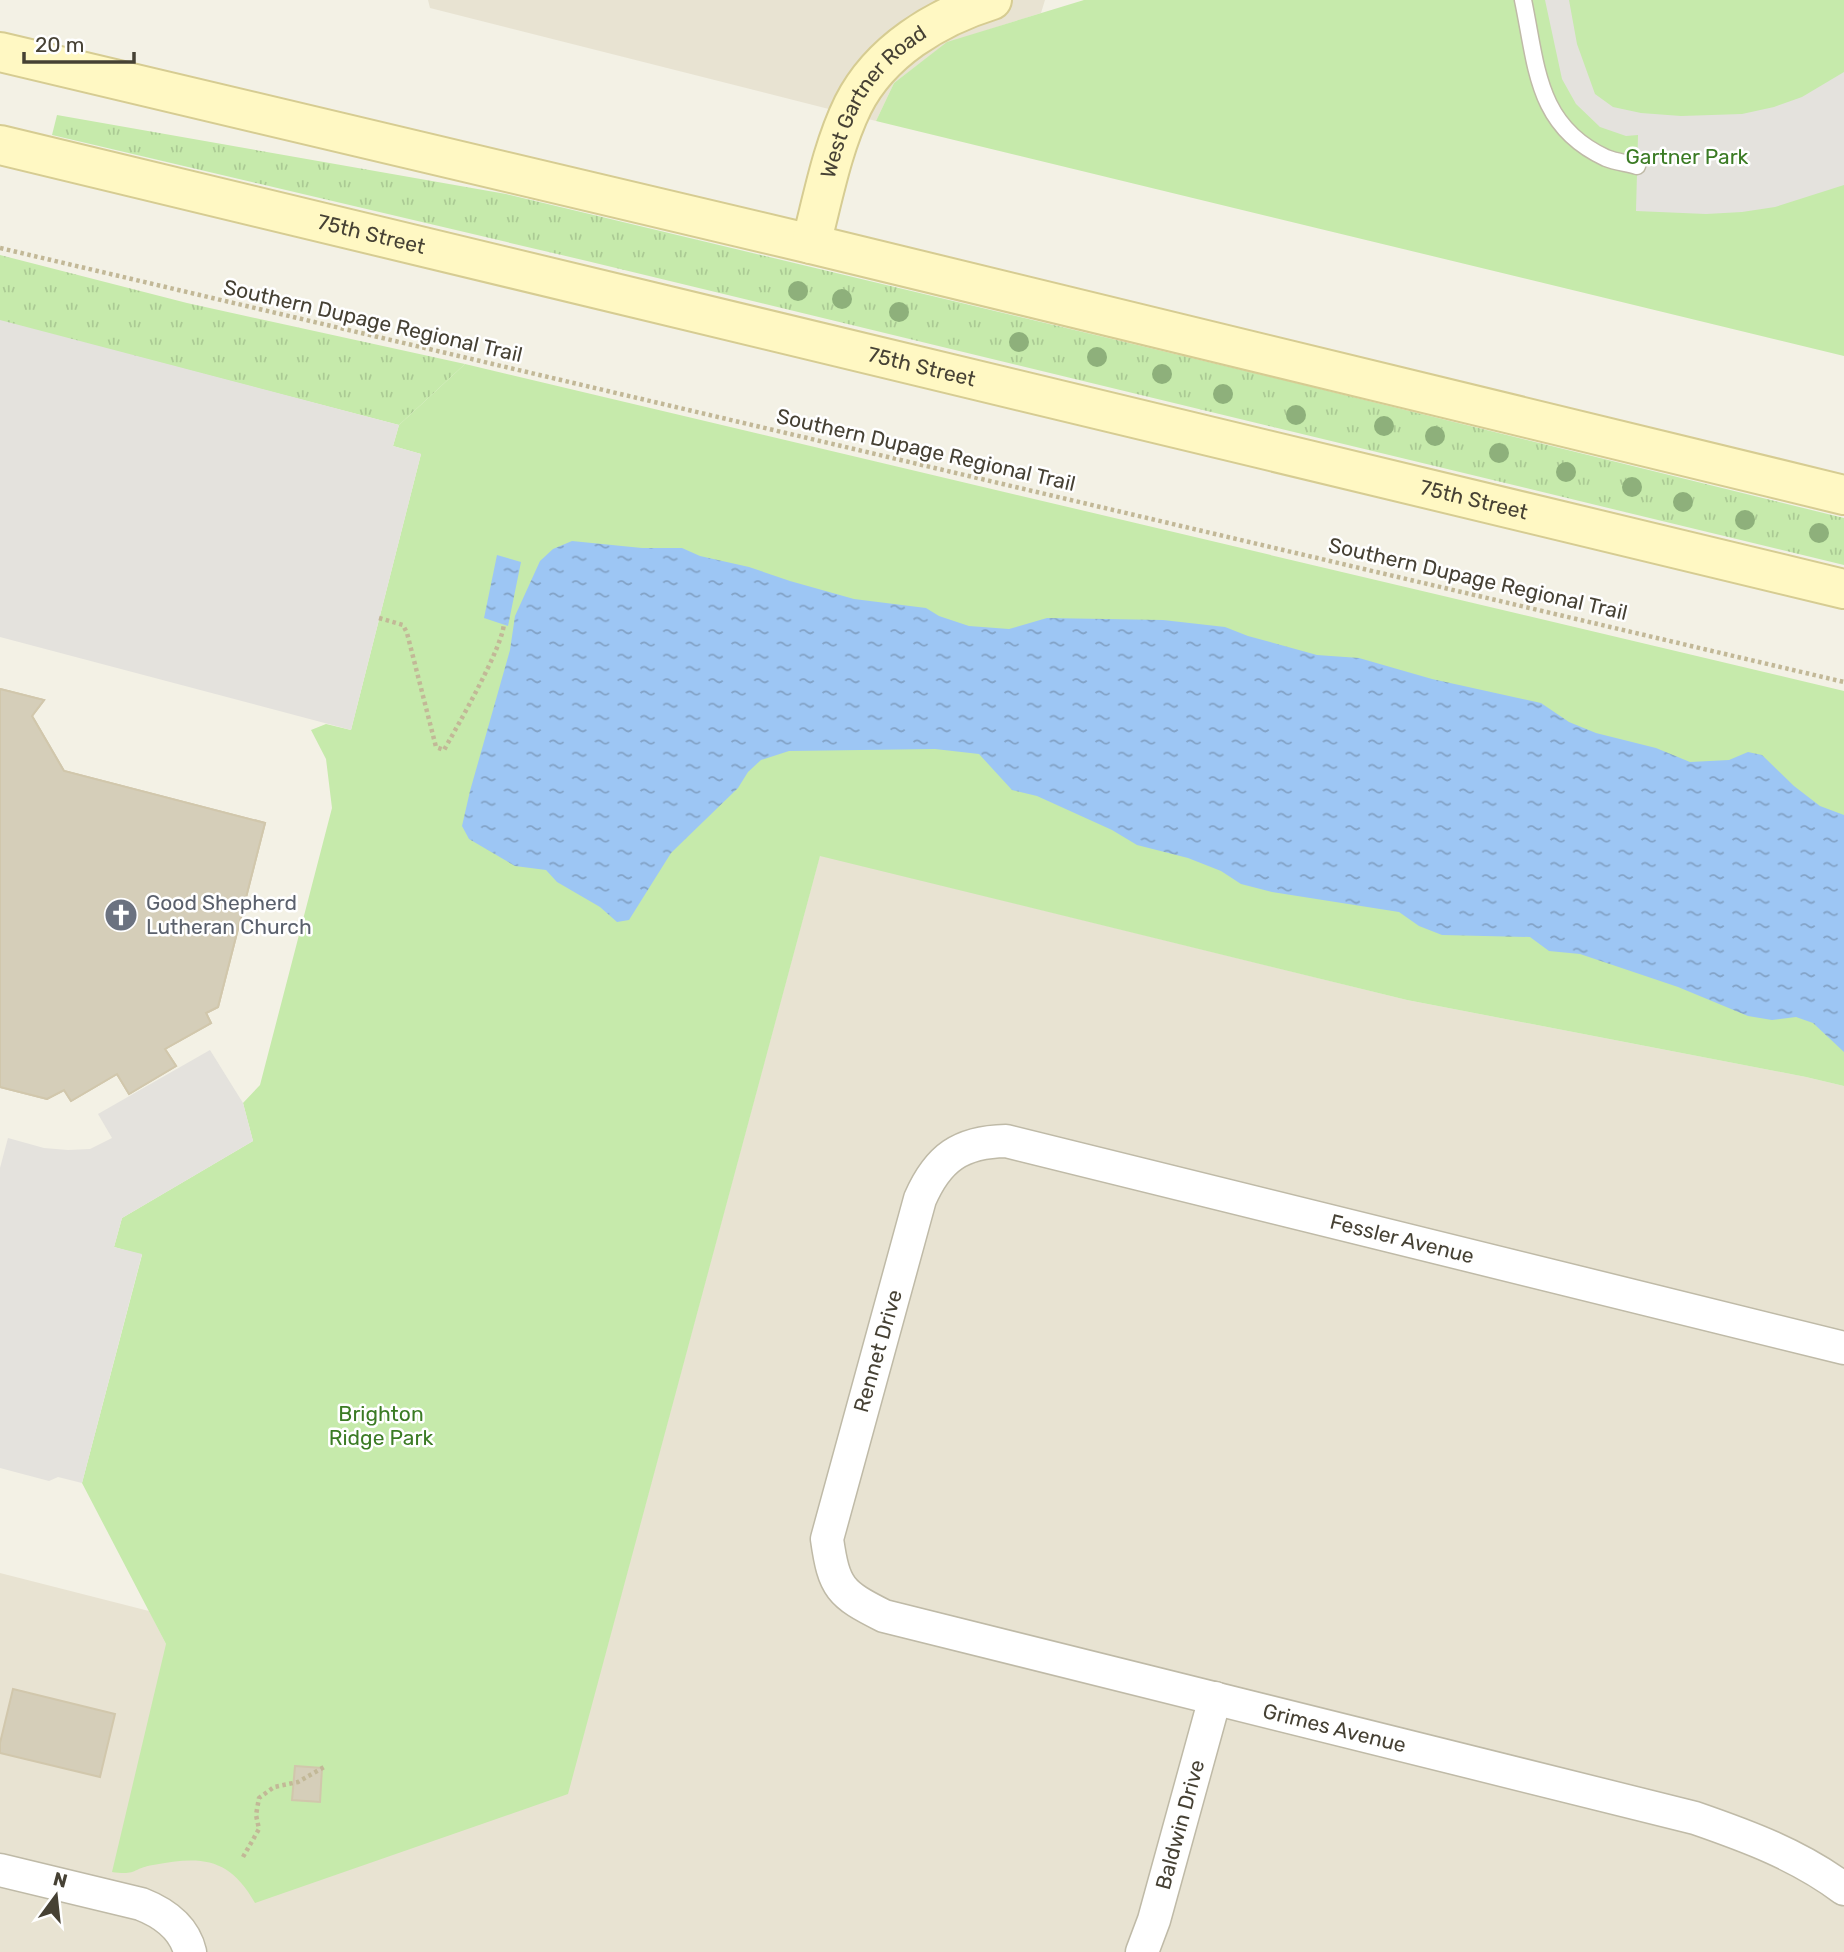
<svg xmlns="http://www.w3.org/2000/svg" width="1844" height="1952" font-family="Rubik,sans-serif">
<style>
.residential{fill:#e8e3d2}
.grass{fill:url(#grass-tufts)}
.park{fill:#c6eaab}
.parking{fill:#e4e2dd}
.water{fill:url(#water-ripples)}
.building{fill:#d5ceb9;stroke:#d1c7ac;stroke-width:2;fill-rule:evenodd}
.lines{fill:none;stroke-linecap:round;stroke-linejoin:round}
.lane-casing{stroke:#bfbaa7;stroke-width:19}
.street-casing{stroke:#bfbaa7;stroke-width:35}
.secondary-casing{stroke:#d6cc92;stroke-width:42}
.path{stroke:#c2b897;stroke-width:4.5;stroke-dasharray:3.5 3.5;stroke-linecap:butt}
.lane{stroke:#fff;stroke-width:16}
.street{stroke:#fff;stroke-width:32}
.secondary{stroke:#fff8c3;stroke-width:38}
.tree{fill:#8eb07b}
.labels{text-anchor:middle;stroke-width:5;stroke-linejoin:round;paint-order:stroke}
.street-label{font-size:21px;fill:#464134;stroke:#fff}
.park-label{font-size:21px;fill:#3b7b24;stroke:#fff}
.worship-label{font-size:21px;fill:#5b616d;stroke:#fff;text-anchor:start}
</style>
<defs>
<pattern id="grass-tufts" width="24" height="20" patternUnits="userSpaceOnUse" patternTransform="scale(1.75)"><rect width="24" height="20" fill="#c6eaab"/><path d="M3 7l-1-3M5 7V3M7 7l1-3M15 17l-1-3M17 17v-4M19 17l1-3" fill="none" stroke="#abca94"/></pattern>
<pattern id="water-ripples" width="26" height="14" patternUnits="userSpaceOnUse" patternTransform="scale(1.75)"><rect width="26" height="14" fill="#9dc6f4"/><path d="M2 4q2-2 4 0t4 0M15 11q2-2 4 0t4 0" fill="none" stroke="#82a2c6"/></pattern>
</defs>
<rect width="100%" height="100%" fill="#f3f1e5"/>
<g class="residential">
<path d="M428 0H1045L1041 13 947 43 894 83 876 121 430 8Z"/>
<path d="M820 855 1407 1000 1806 1077 1844 1086V1952H0V1573L149 1611 166 1644 579 1751Z"/>
</g>
<g class="grass">
<path d="M57 115 506 194 1292 382 1844 518V565L587 261 52 135Z"/>
<path d="M0 255 187 303 465 364 399 425 0 321Z"/>
</g>
<g class="park">
<path d="M1084 0H1844V356L876 121 894 83 947 42Z"/>
<path d="M465 364 1844 691V1086L1806 1077 1407 1000 820 856 568 1794 255 1903C229 1857 201 1856 153 1865 133 1868 137 1876 112 1872L166 1644 82 1483 142 1255 114 1247 122 1218 253 1141 243 1103 260 1085 332 808 326 759 311 730 326 724 351 730 421 454 393 446 399 425Z"/>
</g>
<g class="parking">
<path d="M1545 0H1569L1577 44 1595 94 1613 107 1641 113 1681 116 1742 114 1774 107 1802 97 1844 72V185L1775 207 1742 212 1706 214 1636 211 1638 135 1626 136 1600 127 1576 104 1562 79Z"/>
<path d="M0 320 399 425 393 446 421 454 351 730 0 637Z"/>
<path d="M210 1050 243 1103 253 1141 122 1218 114 1247 142 1254 82 1483 58 1477 49 1481 0 1468V1168L8 1138 44 1148 68 1150 90 1149 112 1138 98 1114Z"/>
</g>
<g class="water">
<path d="M572 541 642 548H682L700 556 749 567 790 581 854 599 926 608 939 616 969 626 1009 629 1047 618 1163 620 1225 627 1248 636 1317 655 1359 658 1432 679 1541 703 1569 722 1596 733 1656 748 1690 762 1729 760 1748 752 1762 755 1794 786 1820 806 1844 815V1052L1813 1023 1796 1017 1772 1020 1748 1016 1678 987 1580 954 1549 951 1530 937 1442 935 1419 926 1399 912 1272 892 1241 884 1221 871 1188 858 1137 845 1112 830 1037 796 1012 790 979 754 935 749 789 751 761 760 748 772 738 788 671 853 629 920 617 922 600 907 557 882 546 870 515 866 469 839 462 826 470 791 510 650 515 616 540 561 553 549Z"/>
<path d="M497 555 521 562 508 626 484 618Z"/>
</g>
<g class="building">
<path d="M0 689 44 700 32 716 64 771 265 823 218 1007 206 1013 211 1023 165 1049 176 1066 129 1094 117 1074 71 1101 64 1090 47 1099 0 1087V1005L60 972 18 903 10 907 0 944ZM71 869 181 897 115 940 101 918 91 924 61 874Z"/>
<path d="M0 689 44 700 32 716 64 771 265 823 218 1007 206 1013 211 1023 165 1049 176 1066 129 1094 117 1074 71 1101 64 1090 47 1099 0 1087Z"/>
<path d="M13 1689 115 1714 100 1777 0 1753V1743Z"/>
<path d="M295 1766 322 1768 320 1802 292 1800Z"/>
</g>
<g class="lines">
<defs>
<path id="lane" d="M1523 0C1537 66 1536 126 1606 158 1616 162 1627 163 1637 166"/>
<g id="street">
<path id="s1" d="M1844 1348 1006 1141C960 1142 938 1158 920 1199L827 1539C834 1588 840 1594 884 1616L1695 1818C1747 1836 1799 1855 1844 1889"/>
<path d="M0 1870 141 1904C164 1913 184 1927 190 1952"/>
<path id="s2" d="M1142 1952 1154 1920 1215 1698"/>
</g>
<g id="secondary">
<path d="M0 52 811 244 1844 495"/>
<path id="s3" d="M0 145 1844 589"/>
<path id="s4" d="M811 244C823 198 832 148 853 105 880 51 937 17 992 0"/>
</g>
</defs>
<use href="#lane" class="lane-casing"/>
<use href="#street" class="street-casing"/>
<use href="#secondary" class="secondary-casing"/>
<g class="path">
<path d="M0 248 1844 682"/>
<path d="M379 618 403 625 407 633 436 747 444 750C458 725 503 647 504 623"/>
<path d="M243 1857 259 1829 256 1815 259 1798 274 1787 298 1782 324 1767"/>
</g>
<use href="#lane" class="lane"/>
<use href="#street" class="street"/>
<use href="#secondary" class="secondary"/>
</g>
<g class="tree">
<circle cx="798" cy="291" r="10"/>
<circle cx="842" cy="299" r="10"/>
<circle cx="899" cy="312" r="10"/>
<circle cx="1019" cy="342" r="10"/>
<circle cx="1097" cy="357" r="10"/>
<circle cx="1162" cy="374" r="10"/>
<circle cx="1223" cy="394" r="10"/>
<circle cx="1296" cy="415" r="10"/>
<circle cx="1384" cy="426" r="10"/>
<circle cx="1435" cy="436" r="10"/>
<circle cx="1499" cy="453" r="10"/>
<circle cx="1566" cy="472" r="10"/>
<circle cx="1632" cy="487" r="10"/>
<circle cx="1683" cy="502" r="10"/>
<circle cx="1745" cy="520" r="10"/>
<circle cx="1819" cy="533" r="10"/>
</g>
<defs>
<symbol id="church-disc" viewBox="-11 -11 22 22"><circle r="9.5" fill="#6b7280" stroke="#fff"/><path d="M-1.2-6h2.4v3.5h3.3v2.4h-3.3V6h-2.4V-.1h-3.3v-2.4h3.3Z" fill="#fff"/></symbol>
</defs>
<g fill-rule="evenodd">
<use href="#church-disc" x="102" y="896" width="38" height="38"/>
</g>
<g class="labels">
<g class="street-label">
<text dy="7" stroke="none"><textPath href="#s4" startOffset="159">West Gartner Road</textPath></text>
<text dy="7" stroke="none"><textPath href="#s3" startOffset="382">75th Street</textPath></text>
<text transform="translate(373 321) rotate(13)" y="7">Southern Dupage Regional Trail</text>
<text dy="7" stroke="none"><textPath href="#s3" startOffset="948">75th Street</textPath></text>
<text transform="translate(926 450) rotate(13)" y="7">Southern Dupage Regional Trail</text>
<text dy="7" stroke="none"><textPath href="#s3" startOffset="1516">75th Street</textPath></text>
<text transform="translate(1478 579) rotate(13)" y="7">Southern Dupage Regional Trail</text>
<text transform="translate(1402 1239) rotate(14)" y="7">Fessler Avenue</text>
<text transform="translate(878 1351) rotate(-74)" y="7">Rennet Drive</text>
<text dy="7" stroke="none"><textPath href="#s1" startOffset="1894">Grimes Avenue</textPath></text>
<text dy="7" stroke="none"><textPath href="#s2" startOffset="133">Baldwin Drive</textPath></text>
</g>
<g class="park-label">
<text x="1687" y="164">Gartner Park</text>
<text x="381" y="1421">Brighton<tspan x="381" dy="24">Ridge Park</tspan></text>
</g>
<g class="worship-label">
<text x="146" y="910">Good Shepherd<tspan x="146" dy="24">Lutheran Church</tspan></text>
</g>
</g>
<g transform="translate(56 1896) rotate(15)" stroke="#ffffff" stroke-width="5" paint-order="stroke">
<path d="M0-5L12 26L0 18L-12 26Z" fill="#464134"/>
<text y="-10" font-size="19" font-weight="bold" text-anchor="middle" fill="#464134">N</text>
</g>
<path d="M24 52v10h110v-10" fill="none" stroke="#464134" stroke-width="3.5"/>
<text x="35" y="52" font-size="21" fill="#464134" stroke="#ffffff" stroke-width="5" paint-order="stroke">20 m</text>
</svg>
